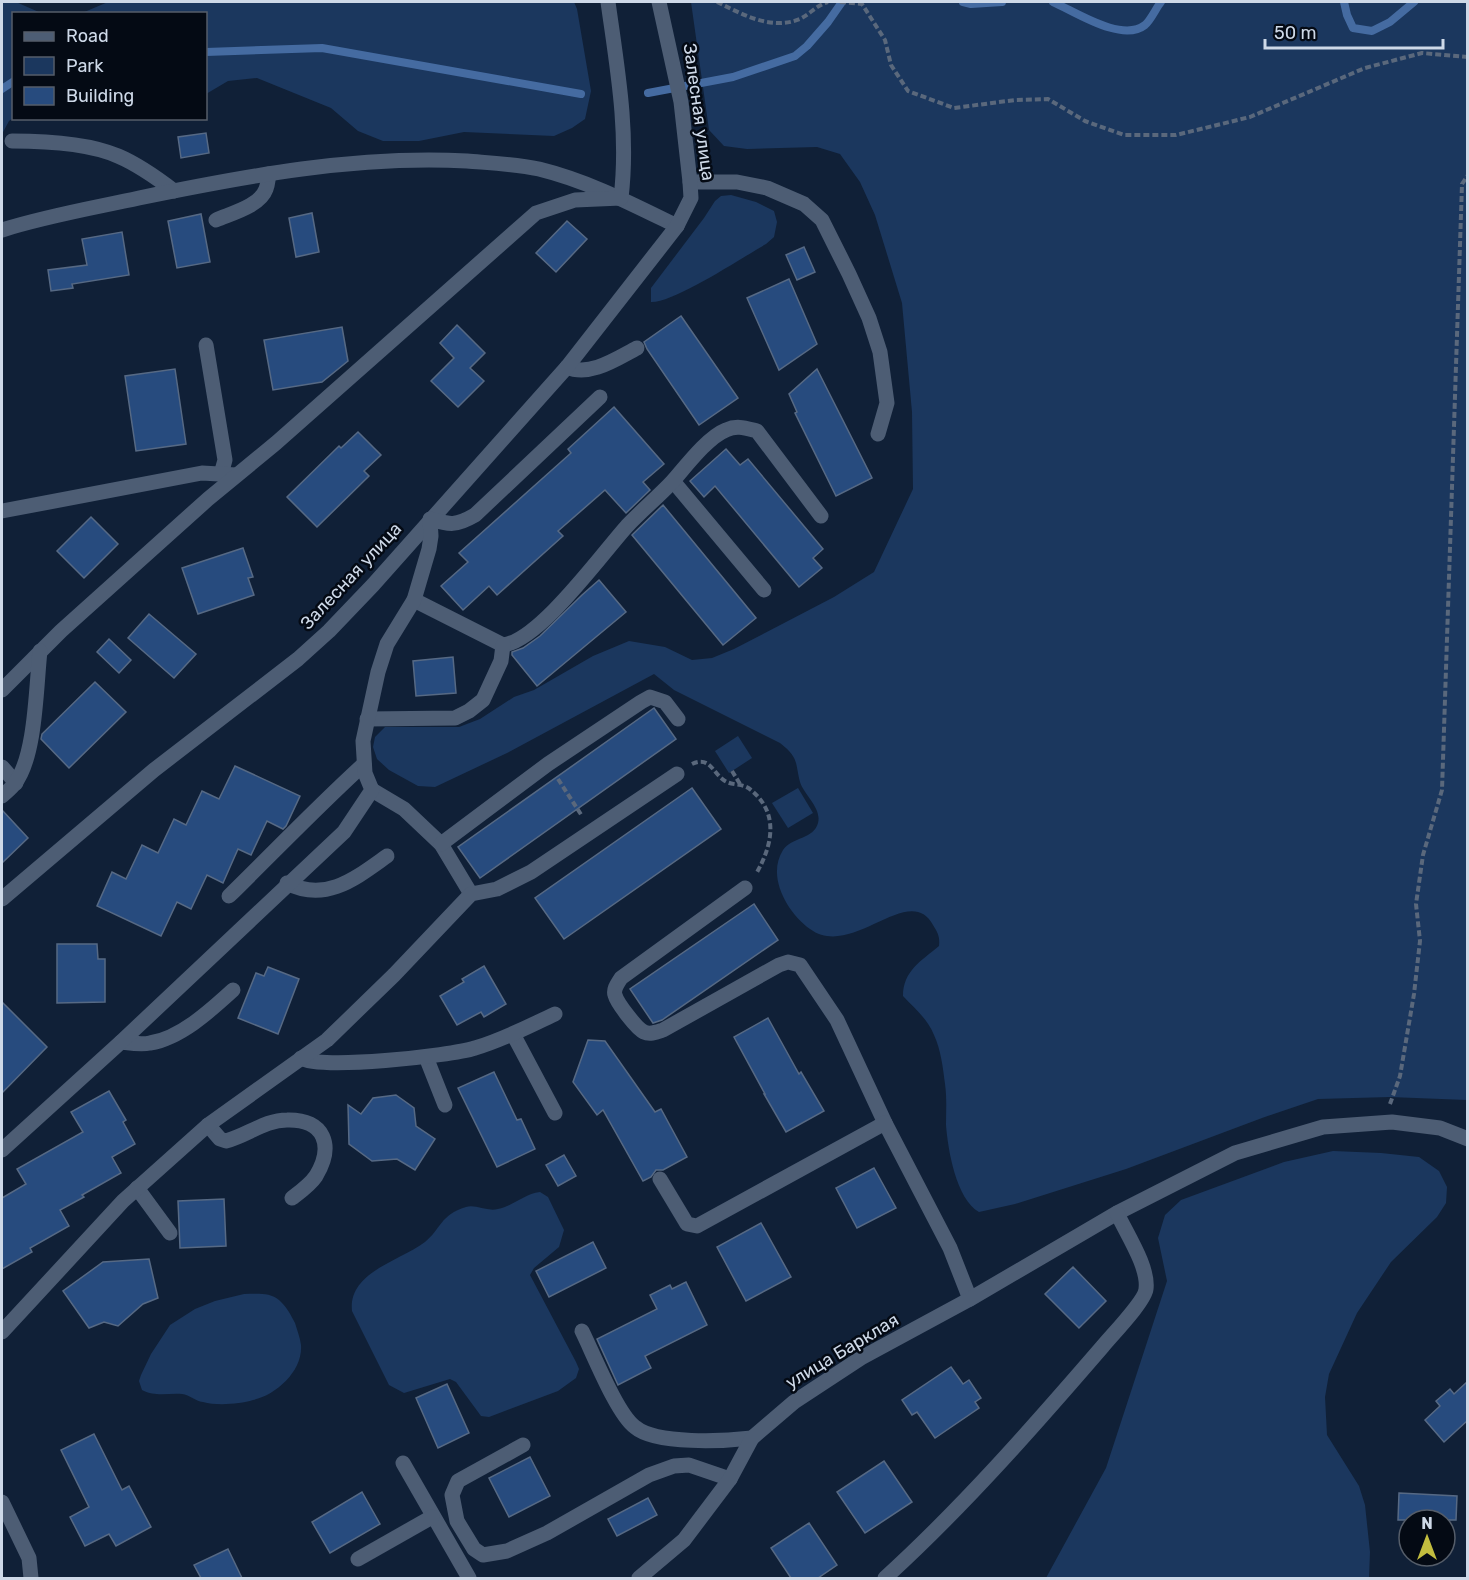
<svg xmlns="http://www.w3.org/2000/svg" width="1469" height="1580" font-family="Rubik,sans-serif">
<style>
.green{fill:#1b375e}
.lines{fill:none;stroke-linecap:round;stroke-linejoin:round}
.stream{stroke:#456ba1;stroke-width:8}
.building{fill:#274b7e;stroke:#566984;stroke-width:1.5}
.path{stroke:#5a687c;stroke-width:4;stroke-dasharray:6 3;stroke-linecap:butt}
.minor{stroke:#4d5d74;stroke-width:15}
.labels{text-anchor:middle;stroke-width:5;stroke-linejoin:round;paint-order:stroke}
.street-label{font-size:18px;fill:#ced9e8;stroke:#040a14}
</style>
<rect width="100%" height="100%" fill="#102037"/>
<g class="green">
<path d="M2 2H16L41 13 14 14 13 118 9 121 2 134Z"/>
<path d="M108 2H574L577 9 591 91 585 119 572 128 554 136 464 132 419 141H383L358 131 331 108 257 78 228 81 206 94V14L82 13Z"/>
<path d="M691 2H1467V1100L1390 1097 1318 1099 1262 1118 1126 1169 1015 1204 979 1212C956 1199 948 1150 946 1125 946 1112 947 1098 945 1084 943 1068 941 1050 934 1035 927 1018 915 1009 903 996 903 971 921 961 939 946 940 937 938 933 933 925 909 881 852 960 810 929 788 913 766 877 783 850 792 837 814 839 818 823 822 808 804 795 800 782 795 762 799 758 780 743L674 690 654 674 507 753 435 787 418 786 389 770 377 759 373 747 375 737 385 727H459L480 719 514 697 534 690 593 656 629 641 665 647 692 660 712 658 734 649 834 597 874 572 913 489 912 412 902 303 875 215 860 182 840 154 817 147 747 149 724 146 709 130Z"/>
<path d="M731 195 756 202 774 211 777 222 774 237 766 244C743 257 674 303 651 302V288L704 218 715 201 721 196Z"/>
<path d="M738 736 752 758 729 773 715 751Z"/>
<path d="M798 788 813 813 788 828 772 803Z"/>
<path d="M1333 1151 1381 1153 1419 1157 1439 1171 1447 1187 1446 1203 1437 1217 1391 1262 1357 1313 1329 1374 1325 1397 1327 1435 1359 1486 1365 1505 1370 1552 1369 1578H1046L1106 1468 1167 1281 1158 1238 1165 1215 1181 1200 1284 1162Z"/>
<path d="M540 1192 548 1197 564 1230 559 1247 534 1268 530 1275 576 1362 579 1369 576 1378 558 1391 489 1417 481 1416 456 1382 450 1379 404 1393 389 1385 352 1311C348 1272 400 1261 425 1242 441 1229 440 1215 466 1207 476 1204 487 1212 498 1209 513 1206 524 1194 540 1192Z"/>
<path d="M244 1294C255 1294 270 1292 279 1300 286 1306 291 1315 295 1323 297 1330 300 1337 301 1345 303 1371 276 1395 253 1400 240 1404 217 1406 203 1402 195 1401 190 1395 182 1394 167 1393 156 1397 142 1390L139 1381 141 1375 151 1354 170 1325 195 1309 215 1301Z"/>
</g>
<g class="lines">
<g class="stream">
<path d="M963 2 971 4 1002 2"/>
<path d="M1053 2C1076 12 1122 43 1145 25 1151 20 1156 8 1161 2"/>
<path d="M1344 2 1347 15 1353 28 1372 31 1390 22 1414 2"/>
<path d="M206 52 322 48 581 94"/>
<path d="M2 89 14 81"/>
<path d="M648 93 733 77 795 56 807 46 828 22 842 2"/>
</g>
</g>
<g class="building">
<path d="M206 133 209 153 181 158 178 137Z"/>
<path d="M312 213 319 252 296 257 289 218Z"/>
<path d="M201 214 210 262 177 268 168 221Z"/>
<path d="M567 221 587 239 556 272 536 253Z"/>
<path d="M122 232 129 275 72 284 73 288 51 291 48 270 87 265 82 239Z"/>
<path d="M804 247 815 272 797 280 786 255Z"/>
<path d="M789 279 817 344 779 370 747 298Z"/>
<path d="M681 316 738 398 699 425 647 349 644 342Z"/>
<path d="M457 325 485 353 470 368 484 381 458 407 431 381 454 358 440 343Z"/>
<path d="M342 327 348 361 322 382 273 390 264 340Z"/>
<path d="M175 369 186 444 136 451 125 376Z"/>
<path d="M817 369 872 478 836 496 795 413 797 412 789 394Z"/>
<path d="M614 407 664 464 643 482 650 490 626 513 605 490 558 531 563 536 497 595 489 586 463 610 441 586 468 562 459 553 571 453 568 449Z"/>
<path d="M358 432 381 455 364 471 369 476 317 527 287 497 339 446 341 448Z"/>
<path d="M726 449 740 465 748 459 823 549 813 558 822 568 799 587 715 486 704 497 690 481Z"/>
<path d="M663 505 756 618 723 645 632 535Z"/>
<path d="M91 517 118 544 84 578 57 551Z"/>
<path d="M243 548 253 577 248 578 254 595 198 614 182 568Z"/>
<path d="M599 580 626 612 537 686 512 655V652L523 648 540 636 582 595Z"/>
<path d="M149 614 196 654 174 678 128 638Z"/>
<path d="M109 639 131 660 119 673 97 652Z"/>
<path d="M453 657 456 693 416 696 413 661Z"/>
<path d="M95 682 126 712 69 768 41 739 42 734Z"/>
<path d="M654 708 676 739 480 878 458 847Z"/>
<path d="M235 766 300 796 286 826 283 829 267 821 251 855 238 849 223 883 207 875 191 909 177 902 161 936 97 906 112 872 126 879 142 845 158 853 174 819 186 825 202 791 219 799Z"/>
<path d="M692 788 721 829 564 939 535 898Z"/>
<path d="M2 810 28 838 2 863Z"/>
<path d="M754 904 778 940 662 1020 653 1023 630 989Z"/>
<path d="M57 944H97L98 959H105V1002L57 1003Z"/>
<path d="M484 966 506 1004 484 1017 481 1012 457 1025 440 996 464 982 462 979Z"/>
<path d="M268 967 299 979 278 1034 238 1018 256 973 264 976Z"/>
<path d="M2 1002 47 1047 2 1093Z"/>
<path d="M768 1018 799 1074 801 1072 824 1111 786 1132 764 1094H765L734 1037Z"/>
<path d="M588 1040 605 1041 655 1112 661 1109 687 1157 663 1170H656L651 1177 643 1181 603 1110 597 1115 573 1082Z"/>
<path d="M494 1072 517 1120 521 1119 535 1149 497 1167 458 1088Z"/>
<path d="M109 1091 126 1120 123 1122 135 1144 112 1157 121 1173 82 1195 84 1197 60 1210 69 1226 30 1248 32 1252 2 1269V1198L26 1184 17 1169 83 1132 71 1112Z"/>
<path d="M396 1095 414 1108 416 1126 435 1139 415 1170 397 1159 372 1161 349 1144 348 1105 361 1114 373 1098Z"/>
<path d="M564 1155 576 1176 558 1186 546 1165Z"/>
<path d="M874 1168 896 1208 857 1228 836 1188Z"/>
<path d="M224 1199 226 1246 180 1248 178 1201Z"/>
<path d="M761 1223 791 1277 746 1301 717 1247Z"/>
<path d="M593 1242 606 1268 549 1297 536 1271Z"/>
<path d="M149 1259 158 1298 143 1304 118 1326 104 1322 89 1328 63 1291 103 1262Z"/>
<path d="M1073 1267 1106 1301 1079 1328 1045 1294Z"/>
<path d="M686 1282 707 1325 645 1356 651 1368 618 1385 597 1339 657 1309 650 1295 670 1285 672 1289Z"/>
<path d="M951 1367 963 1384 969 1380 981 1398 975 1402 979 1408 935 1438 917 1412 912 1415 902 1400Z"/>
<path d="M1467 1382V1421L1444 1442 1425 1420 1440 1406 1436 1401 1450 1389 1454 1394Z"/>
<path d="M447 1384 469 1433 438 1448 416 1398Z"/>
<path d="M94 1434 122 1490 129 1486 151 1527 116 1546 109 1534 85 1546 70 1517 89 1507 61 1450Z"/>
<path d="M530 1457 550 1496 509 1517 489 1478Z"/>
<path d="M884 1461 912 1502 865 1533 837 1492Z"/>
<path d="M362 1492 380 1524 330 1553 312 1522Z"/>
<path d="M1399 1493 1457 1496 1456 1520H1398Z"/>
<path d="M648 1498 657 1515 617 1536 608 1519Z"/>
<path d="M809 1523 837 1565 818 1578H791L771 1548Z"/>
<path d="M228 1549 242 1578H201L194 1565Z"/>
</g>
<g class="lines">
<g class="path">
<path d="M717 2C742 14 771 31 800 19 810 14 817 5 828 2"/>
<path d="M840 2 862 4 885 40 891 65 908 91 954 108 1015 100 1048 99 1085 121 1124 135H1176L1250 117 1365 68 1422 53 1468 57"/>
<path d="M692 764C710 755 713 774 725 781 733 786 744 783 751 790 780 814 772 846 756 874"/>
<path d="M732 771 740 784"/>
<path d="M558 779 582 816"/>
<path d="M1390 1104 1400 1076 1414 994 1420 941 1416 904 1423 855 1442 790 1462 184 1468 175"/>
</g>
<g class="minor">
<path d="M12 141C44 141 88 143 118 156 137 164 157 178 174 191"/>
<path d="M690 182H737L767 188 804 204 822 220 849 274 869 318 880 352 887 403 878 434"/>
<path d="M216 220C232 213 260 206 266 189 268 184 268 179 269 174"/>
<path d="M2 230C46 216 93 208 139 198 246 176 357 155 467 161 491 163 515 164 539 169 588 181 632 204 677 226"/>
<path d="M206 345 225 460 221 474"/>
<path d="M567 367C590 377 616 359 637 348"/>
<path d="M673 481 764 590"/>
<path d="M2 511 202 473 236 475"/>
<path d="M414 600 503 645C539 641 601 555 627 526 642 510 658 497 673 481 686 466 708 437 726 430 737 425 745 428 757 431L821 516"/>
<path d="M2 690 61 631 208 499 276 443 536 213 575 200 621 198C629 132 617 67 608 2"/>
<path d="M367 719 455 718 469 711 483 700 501 661 503 645"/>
<path d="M2 767 16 783"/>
<path d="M372 790 404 809 441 844 471 894"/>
<path d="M2 796C6 792 12 788 15 783 36 756 36 686 40 651"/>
<path d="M441 844 548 764 641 702 650 697 665 702 678 719"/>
<path d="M287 883C326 903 356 878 387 856"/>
<path d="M745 888 621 978C618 983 613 989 615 995 617 1003 637 1029 644 1032 650 1035 657 1032 663 1030L779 965 788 962 800 965 837 1020 885 1123"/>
<path d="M229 896C274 852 318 806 364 764"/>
<path d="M2 899 154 770 298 659 329 631 373 585 567 367 677 226 691 198 690 182 681 102 659 2"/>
<path d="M513 1034 555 1113"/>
<path d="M121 1042C130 1043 141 1045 150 1043 181 1038 211 1010 233 990"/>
<path d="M426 1057 445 1105"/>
<path d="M301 1058C319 1070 450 1056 475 1048 503 1040 529 1026 555 1014"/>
<path d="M208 1125 220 1139 226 1141C248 1135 265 1120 287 1120 325 1119 334 1146 316 1176 310 1185 300 1192 292 1198"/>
<path d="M2 1150 121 1042 344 832 372 790 365 773 363 741 378 672 387 644 414 600 429 549 431 536 430 519C450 525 456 526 475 515L600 397"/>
<path d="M660 1179 687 1224 697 1226 885 1123 950 1248 970 1299"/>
<path d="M137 1188 170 1233"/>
<path d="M582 1331C593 1353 617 1414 635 1427 656 1445 725 1441 752 1438"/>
<path d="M2 1332 123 1201 208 1125 327 1040 394 975 471 894 497 889 531 872 677 774"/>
<path d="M523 1445 458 1481 452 1495 457 1521 474 1549 483 1555 507 1551 547 1533 649 1475 674 1466 689 1465 730 1479"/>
<path d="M403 1463 469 1578"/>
<path d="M2 1502 29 1558 31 1578"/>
<path d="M358 1559 432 1517"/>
<path d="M639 1578 684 1540 730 1479 752 1438 794 1402 861 1358 970 1299 1117 1213 1235 1153 1323 1127 1392 1122 1440 1128 1468 1139"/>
<path d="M885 1578C963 1507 1034 1426 1103 1346 1112 1335 1145 1301 1146 1289 1149 1267 1126 1233 1117 1213"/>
</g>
</g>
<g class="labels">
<g class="street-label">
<text transform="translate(699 112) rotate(82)" y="6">Залесная улица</text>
<text transform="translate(351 576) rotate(-47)" y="6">Залесная улица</text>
<text transform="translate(842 1351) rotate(-31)" y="6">улица Барклая</text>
</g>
</g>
<rect width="1469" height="1580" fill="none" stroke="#ced9e8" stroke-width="6"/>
<rect x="12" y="12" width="195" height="108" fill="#040a14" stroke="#555d69" stroke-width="1.5"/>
<rect x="24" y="32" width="30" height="9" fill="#4d5d74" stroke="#555d69" stroke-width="1.5"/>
<text x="66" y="42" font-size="18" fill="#ced9e8">Road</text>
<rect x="24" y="57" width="30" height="18" fill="#1b375e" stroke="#555d69" stroke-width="1.5"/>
<text x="66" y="72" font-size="18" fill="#ced9e8">Park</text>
<rect x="24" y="87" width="30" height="18" fill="#274b7e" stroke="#555d69" stroke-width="1.5"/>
<text x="66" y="102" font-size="18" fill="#ced9e8">Building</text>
<g transform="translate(1427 1538)"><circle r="28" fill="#040a14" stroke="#555d69" stroke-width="1.5"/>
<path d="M0-4.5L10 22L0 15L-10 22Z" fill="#c2bd3f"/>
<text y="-9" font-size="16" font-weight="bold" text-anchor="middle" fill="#ced9e8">N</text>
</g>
<path d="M1265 39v9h178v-9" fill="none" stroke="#ced9e8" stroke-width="3"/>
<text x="1274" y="39" font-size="18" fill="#ced9e8" stroke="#040a14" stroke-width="4.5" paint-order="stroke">50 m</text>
</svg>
